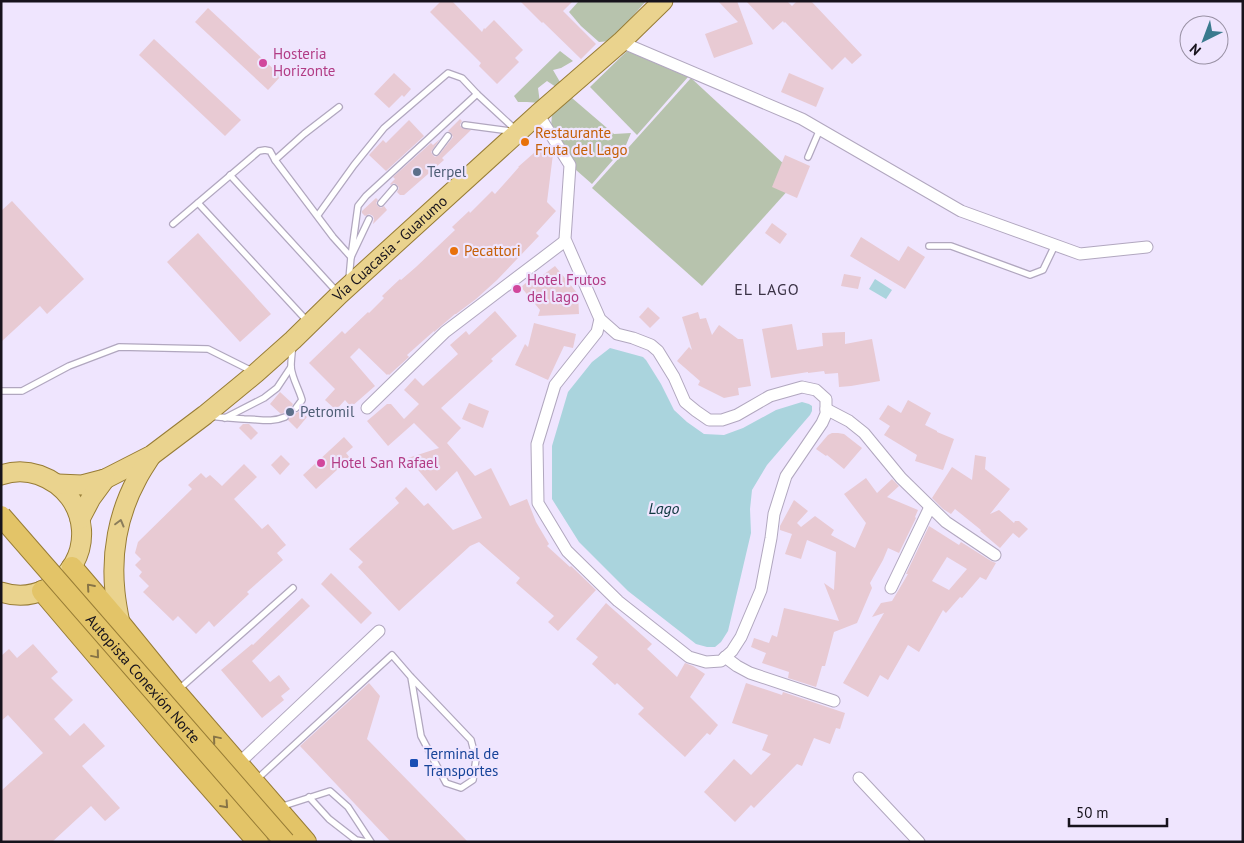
<svg xmlns="http://www.w3.org/2000/svg" width="1244" height="843" font-family="'PT Sans',sans-serif">
<style>
.green{fill:#b7c3ad}
.water{fill:#aad4dd}
.building{fill:#e8cad3;fill-rule:evenodd}
.lines{fill:none;stroke-linecap:round;stroke-linejoin:round}
.service-casing{stroke:#b1a7bf;stroke-width:8}
.minor-casing{stroke:#b1a7bf;stroke-width:13}
.primary-casing{stroke:#977c35;stroke-width:21}
.trunk-casing{stroke:#977c35;stroke-width:22}
.service{stroke:#fff;stroke-width:5.5}
.minor{stroke:#fff;stroke-width:11}
.primary{stroke:#ead38e;stroke-width:19}
.trunk{stroke:#e3c468;stroke-width:20}
.trunk-bridge-casing{stroke:#977c35;stroke-width:22;stroke-linecap:butt}
.trunk-bridge{stroke:#e3c468;stroke-width:20}
.oneway{stroke:#8b7d5b}
.oneway2{stroke:#877446}
.hotel-dot{fill:#d1479c;stroke:#efe5fe;stroke-width:2}
.food-dot{fill:#e8710a;stroke:#efe5fe;stroke-width:2}
.service-dot{fill:#5c6f8a;stroke:#efe5fe;stroke-width:2}
.transit-dot{fill:#1a4fb4;stroke:#efe5fe;stroke-width:2}
.labels{text-anchor:middle;stroke-width:4.5;stroke-linejoin:round;paint-order:stroke}
.hotel-label{font-size:15px;fill:#b23c85;stroke:#efe5fe;text-anchor:start}
.food-label{font-size:15px;fill:#c56008;stroke:#efe5fe;text-anchor:start}
.service-label{font-size:15px;fill:#4e5e75;stroke:#efe5fe;text-anchor:start}
.street-label{font-size:15px;fill:#17131c;stroke:#efe5fe}
.transit-label{font-size:15px;fill:#164399;stroke:#efe5fe;text-anchor:start}
.neighbourhood-label{font-size:16px;letter-spacing:1px;fill:#3b3346;stroke:#efe5fe}
.water-label{font-size:16px;font-style:italic;fill:#0f373f;stroke:#efe5fe}
</style>
<rect width="100%" height="100%" fill="#efe5fe"/>
<g class="green">
<path d="M579 1H646L611 41 599 42 581 26 569 12Z"/>
<path d="M560 51 573 61 561 68 553 70 560 82 556 87 547 81 538 88 540 103 527 102H518L514 96Z"/>
<path d="M627 51 688 77 637 135 590 87Z"/>
<path d="M691 78 799 178 702 286 592 188Z"/>
<path d="M572 98 614 134 631 133 626 145 592 184 551 148 550 143 552 113 560 105Z"/>
</g>
<g class="water">
<path d="M875 279 892 290 886 299 869 289Z"/>
<path d="M610 348 643 357 646 360 661 384 674 410 687 422 704 434 724 435 743 428 776 410 802 402 809 404 812 406V411L810 415 767 465 752 490 750 509 751 533 728 631 721 642 715 647H707L696 644 628 591 579 542 552 499V446L568 392 592 362Z"/>
</g>
<g class="building">
<path d="M441 1H452L482 32 484 28 485 29 494 20 523 50 515 58 519 62 497 84 479 66 481 63 430 12Z"/>
<path d="M520 1H573L563 11 596 44 581 59 543 22 542 23Z"/>
<path d="M718 1H737L753 44 714 58 705 34 738 22Z"/>
<path d="M746 1H787L792 6 797 1H811L862 55 852 64 845 57 832 70 785 22 784 23 783 21 773 30Z"/>
<path d="M208 8 281 76 268 90 195 22Z"/>
<path d="M154 39 241 120 225 136 139 55Z"/>
<path d="M394 73 411 89 404 97 402 95 389 108 374 94Z"/>
<path d="M789 73 824 88 816 107 781 92Z"/>
<path d="M460 119 462 121 460 125 462 128 471 130 442 158 444 160 404 195H400L397 192 399 188 397 185 394 183 391 185 390 184 395 179 393 177 431 143 433 145 440 139 431 152 433 155 435 157 439 155 453 137 451 133 448 131Z"/>
<path d="M409 120 424 136 386 171 369 155 383 140 386 143Z"/>
<path d="M543 145 553 154 547 202 556 211 536 233 539 236 497 280 476 299 456 314H455L434 332V331L407 355 409 357 389 375 388 374 387 375 359 348 350 357 375 386 351 407 345 400 336 410 325 400 335 389 309 363 342 331 345 334 368 312 369 313 384 298 382 296 400 279 401 280 416 267 455 230 452 227 469 211 470 213 492 191 495 194 519 167H518Z"/>
<path d="M785 155 810 166 797 198 772 187Z"/>
<path d="M376 198 378 200 376 203 378 206 381 208 384 206 387 210 373 224 374 219 373 216 369 214 365 216 362 213V211Z"/>
<path d="M12 201 84 279 47 314 40 306 1 342V211Z"/>
<path d="M772 223 787 234 780 244 765 233Z"/>
<path d="M198 233 271 314 240 342 167 262Z"/>
<path d="M861 237 899 261 908 246 925 257 905 289 850 256Z"/>
<path d="M555 266 578 294 579 314 538 316 540 310 521 287 532 278 535 281Z"/>
<path d="M844 274 861 277 858 289 841 286Z"/>
<path d="M648 307 660 318 650 328 639 317Z"/>
<path d="M495 311 517 336 491 359 493 361 441 408 461 428 447 443 475 476 491 468 510 506 527 499 536 522 549 544 547 546 570 567 571 566 596 590 558 631 548 622 554 616 516 583 520 578 479 542 470 546 399 611 358 567 363 562 349 549 399 503 395 498 406 487 424 506 428 503 453 530 482 518 457 471 436 491 408 458 439 448 414 423 388 446 367 421 387 404H391L404 419 419 404 404 390 415 378 423 386 458 354 450 345 466 331 469 335Z"/>
<path d="M698 312 700 319 706 318 712 335 719 325 738 339H743L751 386 738 388 739 395 724 398 698 385 700 381 677 361 689 347 692 350 682 317Z"/>
<path d="M534 323 576 334 573 348 564 346 548 380 515 365 525 344 528 347Z"/>
<path d="M792 324 797 350 823 346 822 333 845 332V344L872 339 880 381 851 386 839 387 838 373 825 374 824 371 808 373V372L771 378 762 329Z"/>
<path d="M280 392 293 404 291 408 293 411 296 413 300 411 307 417 297 429 288 420 290 417 288 414 285 412 281 414 270 404Z"/>
<path d="M908 400 931 413 925 425 937 431V432L954 439 943 470 915 461 917 455 884 435 890 426 879 419 888 405 901 413Z"/>
<path d="M469 403 489 411 483 428 462 419Z"/>
<path d="M243 424H249L258 433 251 440 239 428Z"/>
<path d="M832 433H838L844 434 862 448 844 469 827 455 826 456 816 449 828 435Z"/>
<path d="M344 437 353 447 346 453 350 458 316 489 303 475Z"/>
<path d="M281 455 290 464 280 475 271 465Z"/>
<path d="M975 455 986 457 985 469 1010 489 990 514 999 510 1014 523 1015 521H1019L1028 529 1019 538 1013 533 1000 548 980 531 981 530 955 509 951 514 943 509 932 498 952 467 972 480Z"/>
<path d="M244 464 257 477 234 499 262 529 268 524 286 545 277 553 283 560 247 592 249 594 214 627 209 621 196 634 178 616 173 621 143 592 149 586 139 576 142 572 135 565 141 559 135 553 138 542 192 489 188 485 201 473 206 478 210 475 222 486Z"/>
<path d="M866 478 877 493 892 479 899 486 887 497 918 510 915 517 916 518 899 553 888 548 883 560 870 583 872 588 857 623 834 632 825 666H822L816 687 788 678 789 672 762 663 766 653 751 647 754 638 769 643 772 635 777 637 784 608 839 621 824 583 834 590 836 552 807 540 801 559 785 554 792 534 780 530V526L794 500 808 511 797 523 801 527 815 516 834 530 831 535 855 548 866 523 844 494Z"/>
<path d="M929 526 959 545 961 542 991 561 996 563 986 580 980 577 962 598 960 597 946 613 943 610 919 652 908 645 888 680 880 675 868 697 843 683 884 613 872 617 881 603 892 601 898 591 908 574H906ZM947 557 967 569 949 590 932 581Z"/>
<path d="M331 573 372 613 361 624 321 584Z"/>
<path d="M302 598 310 606 252 661 270 682 279 675 290 689 281 696 284 700 262 718 221 670 252 644 253 645Z"/>
<path d="M606 603 652 644 647 649 677 677 685 663 693 666 705 674 690 697 718 725 710 735 707 733 685 757 638 714 644 708 617 683 615 685 592 664 598 657 576 639Z"/>
<path d="M33 644 58 672 51 678 73 700 54 719 70 736 84 723 105 746 82 766 120 808 105 821 91 806 52 842H1V791L43 753 8 715 1 721V656L9 649 17 658Z"/>
<path d="M369 683 380 696 367 739 468 842H391L300 746Z"/>
<path d="M746 683 782 695 783 692 845 713 840 729 836 728 830 744 814 738 802 766 797 764 754 808 751 805 735 822 704 792 734 759 751 775 771 754 762 750 768 735 732 723Z"/>
</g>
<g class="lines">
<defs>
<g id="service">
<path d="M339 107 304 134 275 160 333 237 351 257"/>
<path d="M436 152 448 136"/>
<path d="M808 157 820 129"/>
<path d="M230 175 338 293"/>
<path d="M198 203 308 322"/>
<path d="M381 203 394 188"/>
<path d="M318 215 354 165 384 128 448 73 462 78 477 94 518 132 465 125"/>
<path d="M173 224 259 151 265 150 270 151 275 160"/>
<path d="M929 246H951L1030 275 1043 270 1055 245"/>
<path d="M351 257 358 206 366 196 477 94"/>
<path d="M349 279 351 257 369 219"/>
<path d="M293 345C292 352 291 360 291 367 292 378 299 389 302 400L296 408"/>
<path d="M1 391H22L69 366 119 347 208 349 254 372"/>
<path d="M212 416C223 418 233 418 244 419 259 419 271 423 285 417"/>
<path d="M225 418 264 398 277 388 291 367"/>
<path d="M178 690 293 588"/>
<path d="M256 780 392 655 411 677 471 740 476 759 473 780 461 788 446 783 421 736 411 677"/>
<path d="M309 797 329 819 356 840 367 842"/>
<path d="M280 807 330 791 348 807 371 842"/>
</g>
<g id="minor">
<path d="M621 42 802 119 961 211 1080 254 1147 247"/>
<path d="M538 114 570 165 565 239 600 319 617 334 633 338 651 345 658 351 674 377 685 402 696 411 709 420H722L737 415 770 396 802 387 816 390 826 399V414L822 423 786 476 774 514 771 538 761 590 741 637 732 651 721 661 706 662 689 657 618 601 567 551 538 503 537 444 555 385 597 332 600 319"/>
<path d="M367 408 445 332 565 241"/>
<path d="M826 409 849 421 864 433 901 478 946 522 995 555"/>
<path d="M891 588 930 507"/>
<path d="M725 657 737 666 750 673 834 701"/>
<path d="M238 764 379 631"/>
<path d="M859 778 919 842"/>
</g>
<g id="primary">
<path d="M1 475C13 471 27 471 39 475 92 494 97 564 46 589 32 596 16 597 1 592"/>
<path id="s1" d="M58 484 82 485 105 479 152 455 205 415 256 373 293 340 339 295 538 114 621 42 663 1"/>
<path d="M80 519 91 498 105 479"/>
<path d="M120 623C118 613 116 602 115 592 111 554 118 514 137 479 141 471 146 464 151 456"/>
</g>
<g id="trunk">
<path d="M72 567 120 623 176 692 306 842"/>
<path d="M42 591 166 737 258 842"/>
</g>
</defs>
<use href="#service" class="service-casing"/>
<use href="#minor" class="minor-casing"/>
<use href="#primary" class="primary-casing"/>
<use href="#trunk" class="trunk-casing"/>
<use href="#service" class="service"/>
<use href="#minor" class="minor"/>
<use href="#primary" class="primary"/>
<use href="#trunk" class="trunk"/>
<defs>
<g id="trunk-bridge">
<path id="s2" d="M1 516 285 842"/>
</g>
</defs>
<use href="#trunk-bridge" class="trunk-bridge-casing"/>
<use href="#trunk-bridge" class="trunk-bridge"/>
</g>
<defs><path id="oneway-chevron" d="M-2-3.5L2.5 0L-2 3.5" fill="none" stroke-width="1.6" stroke-linecap="round" stroke-linejoin="round" transform="scale(1.25)"/></defs>
<use class="oneway" href="#oneway-chevron" transform="translate(120 523) rotate(-75)"/>
<g class="oneway2">
<use href="#oneway-chevron" transform="translate(90 587) rotate(-131)"/>
<use href="#oneway-chevron" transform="translate(96 655) rotate(50)"/>
<use href="#oneway-chevron" transform="translate(216 739) rotate(-130)"/>
<use href="#oneway-chevron" transform="translate(225 805) rotate(48)"/>
</g>
<g class="hotel-dot">
<circle cx="263" cy="63" r="5"/>
<circle cx="517" cy="289" r="5"/>
<circle cx="321" cy="463" r="5"/>
</g>
<g class="food-dot">
<circle cx="525" cy="142" r="5"/>
<circle cx="454" cy="251" r="5"/>
</g>
<g class="service-dot">
<circle cx="417" cy="172" r="5"/>
<circle cx="290" cy="412" r="5"/>
</g>
<rect class="transit-dot" x="409" y="758" width="10" height="10" rx="2.5"/>
<g class="labels">
<g class="hotel-label">
<text x="273" y="59">Hosteria<tspan x="273" dy="17">Horizonte</tspan></text>
<text x="527" y="285">Hotel Frutos<tspan x="527" dy="17">del lago</tspan></text>
<text x="331" y="468">Hotel San Rafael</text>
</g>
<g class="food-label">
<text x="535" y="138">Restaurante<tspan x="535" dy="17">Fruta del Lago</tspan></text>
<text x="464" y="256">Pecattori</text>
</g>
<g class="service-label">
<text x="427" y="177">Terpel</text>
<text x="300" y="417">Petromil</text>
</g>
<g class="street-label">
<text dy="5" stroke="none"><textPath href="#s1" startOffset="416">Vía Cuacasia - Guarumo</textPath></text>
<text dy="5" stroke="none"><textPath href="#s2" startOffset="216">Autopista Conexión Norte</textPath></text>
</g>
<g class="transit-label">
<text x="424" y="759">Terminal de<tspan x="424" dy="17">Transportes</tspan></text>
</g>
<g class="neighbourhood-label">
<text x="767" y="295">EL LAGO</text>
</g>
<g class="water-label">
<text x="664" y="514">Lago</text>
</g>
</g>
<rect width="1244" height="843" fill="none" stroke="#17131c" stroke-width="5"/>
<g transform="translate(1204 40) rotate(222)"><circle r="24" fill="#efe5fe" stroke="#9991a4"/>
<path d="M0-4L9 19L0 12L-9 19Z" fill="#3a7a8e"/>
<text y="-8" font-size="14" font-weight="bold" text-anchor="middle" fill="#17131c">N</text>
</g>
<path d="M1069 818v8h98v-8" fill="none" stroke="#17131c" stroke-width="2.5"/>
<text x="1076" y="818" font-size="15" fill="#17131c" stroke="#efe5fe" stroke-width="4" paint-order="stroke">50 m</text>
</svg>
